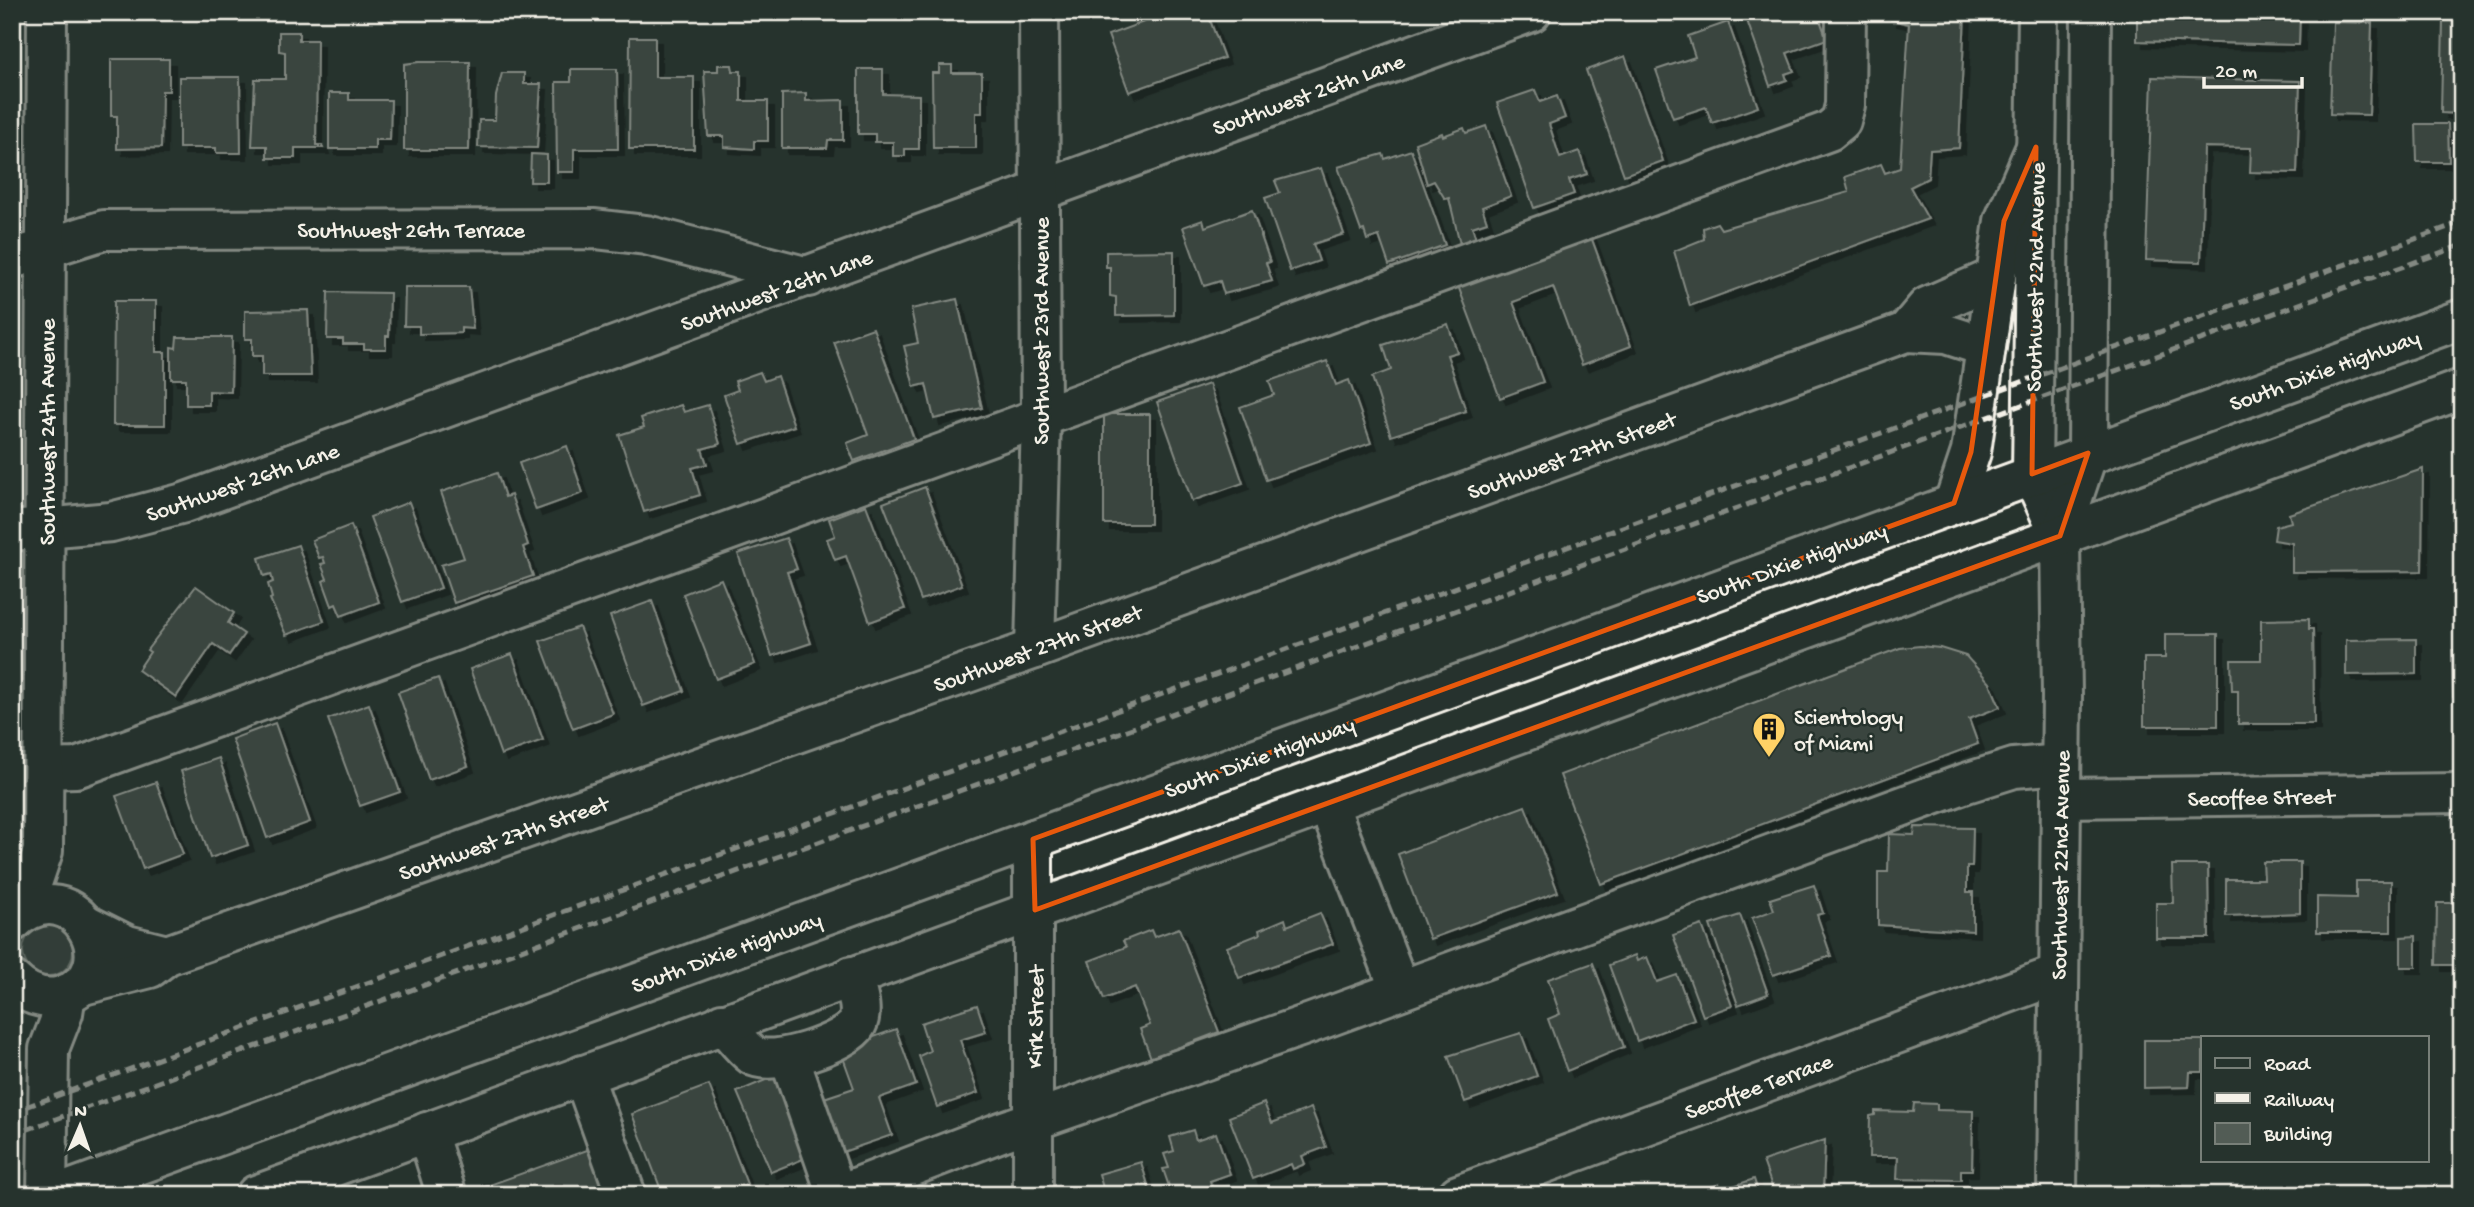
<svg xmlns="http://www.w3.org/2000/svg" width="2474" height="1207" font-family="'Gochi Hand',sans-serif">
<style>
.green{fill:#414b45;stroke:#9a9e96;stroke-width:2}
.building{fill:#525c55;stroke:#f4f1e8;stroke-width:2;filter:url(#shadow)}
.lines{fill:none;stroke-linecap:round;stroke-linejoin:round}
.minor-casing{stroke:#f4f1e8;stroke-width:44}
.major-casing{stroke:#f4f1e8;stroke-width:44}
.highway-casing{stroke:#f4f1e8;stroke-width:44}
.minor{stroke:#26332d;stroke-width:38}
.major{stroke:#26332d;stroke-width:38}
.highway{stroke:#26332d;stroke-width:38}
.rail{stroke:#f4f1e8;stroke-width:5;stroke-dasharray:10 5;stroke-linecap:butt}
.marked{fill:none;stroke:#e8590c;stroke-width:5;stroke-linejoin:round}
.labels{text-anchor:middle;stroke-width:5;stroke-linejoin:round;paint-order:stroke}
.street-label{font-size:23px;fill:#f4f1e8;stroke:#26332d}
.poi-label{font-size:23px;fill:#f4f1e8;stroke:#26332d;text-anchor:start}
</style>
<defs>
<filter id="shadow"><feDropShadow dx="6" dy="6" stdDeviation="0" flood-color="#0009"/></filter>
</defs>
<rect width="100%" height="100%" fill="#26332d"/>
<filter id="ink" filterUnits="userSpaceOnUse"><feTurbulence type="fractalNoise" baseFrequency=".0143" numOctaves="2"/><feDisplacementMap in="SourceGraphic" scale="14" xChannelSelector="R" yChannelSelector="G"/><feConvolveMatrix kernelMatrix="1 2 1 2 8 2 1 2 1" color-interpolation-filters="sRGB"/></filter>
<g filter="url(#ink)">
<circle class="green" cx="48" cy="951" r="25"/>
<g class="building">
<path d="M1171 12H1207L1224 58 1129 92 1108 35Z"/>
<path d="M1744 12H1826L1828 17 1820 20 1827 39 1787 53 1794 71 1785 74 1787 80 1770 86Z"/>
<path d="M1892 12H1965L1959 148 1930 150 1928 178 1910 187 1928 219 1690 306 1674 251 1704 239 1703 228 1717 223 1721 229 1849 192 1845 177 1881 164 1885 173 1900 168 1909 24 1891 20Z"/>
<path d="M2137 12H2300L2299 45 2137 41Z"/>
<path d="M2443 20 2462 21V114L2441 113Z"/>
<path d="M1728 22 1758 107 1712 123 1706 107 1673 118 1656 70 1695 57 1688 36Z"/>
<path d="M2333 22 2372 23 2369 115 2330 114Z"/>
<path d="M279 32H299V40H317L316 145H322L323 148H295V158H267V146H252L255 79H285V52L279 51Z"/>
<path d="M630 37H655V77H694V149H629Z"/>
<path d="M1625 56 1663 161 1624 175 1586 70Z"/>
<path d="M111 59H169V91H162L161 148 117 149V116H111Z"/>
<path d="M419 62H470L469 150H404V64Z"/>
<path d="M718 65H732L733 71H741V101H768V141H754V149L724 147V136H708L704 71H718Z"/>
<path d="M939 65H952V73H982V113H976V148H933L932 73H939Z"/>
<path d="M571 69H617L618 149H574V172H557L556 82H571Z"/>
<path d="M858 69H883V94L919 95V149H905V156H893V142H875V134H858Z"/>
<path d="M502 73H524V84H541L537 148 478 147 479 120H495L496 96Z"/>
<path d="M179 77H240L241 153H216V148H179Z"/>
<path d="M2152 77 2300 81 2297 173 2250 172 2251 148 2204 147 2201 262 2146 260Z"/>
<path d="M1535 90 1540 102 1557 96 1565 118 1549 124 1560 158 1579 151 1587 174 1569 180 1574 194 1534 208 1497 103Z"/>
<path d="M329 93H349V100H391L390 140H375V149H329Z"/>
<path d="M806 93V101L843 100V140H828L827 148H782V94Z"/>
<path d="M2416 124H2448L2449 162H2417Z"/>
<path d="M1486 126 1511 196 1482 207 1487 222 1472 227 1477 242 1461 248 1449 198 1445 199 1434 181 1427 184 1415 143 1442 133 1443 136 1464 128 1466 133Z"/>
<path d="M1411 150 1445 245 1389 265 1379 236 1367 240 1364 230 1361 231 1338 167 1383 154 1385 159Z"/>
<path d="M531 154 547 155V182H530Z"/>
<path d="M1321 168 1344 234 1313 244 1319 261 1290 271 1265 198 1280 193 1275 181Z"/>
<path d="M1252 210 1270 262 1266 263 1272 281 1224 294 1220 281 1204 286 1183 227 1203 220 1205 227Z"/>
<path d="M1590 234 1631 346 1582 365 1553 287 1513 302 1543 382 1500 398 1457 283Z"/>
<path d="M1174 251V315L1116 316V297L1110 296V267H1106V252Z"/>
<path d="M405 287H469L473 329 461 328V333L419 334V326H404Z"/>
<path d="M328 292 390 293 389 336H386V349H364V344H343V339H327Z"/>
<path d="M957 299 982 408 934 419 926 384 914 387 904 346 918 343 911 309Z"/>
<path d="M114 301H156V352H165V425H113Z"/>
<path d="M308 310 311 376H262V356H252V339H245V311Z"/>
<path d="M1448 324 1457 352 1447 355 1466 411 1391 436 1372 377 1391 370 1383 345Z"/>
<path d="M873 328 914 439 854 461 847 443 868 435 834 342Z"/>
<path d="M177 337H232L231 392 209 391V405H186V379H171V347L176 348Z"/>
<path d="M1327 361 1336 385 1349 380 1371 443 1266 480 1240 407 1274 395 1269 381Z"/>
<path d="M760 372 764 381 777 376 794 426 741 444 724 395 738 390 735 381Z"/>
<path d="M1209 384 1243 483 1192 501 1157 402Z"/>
<path d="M681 405 684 412 708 405 720 444 702 449 707 464 692 468 700 495 644 512 619 435 644 427 641 418Z"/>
<rect x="1104" y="414" width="46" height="110"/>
<path d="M567 446 583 493 536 510 519 463Z"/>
<path d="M2423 469 2422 571 2292 572V543L2274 540 2276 526 2291 522 2289 514Z"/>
<path d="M497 473 505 497 511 495 528 545 523 547 533 576 454 603 441 565 464 558 441 492Z"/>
<path d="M925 487 962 585 921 600 883 503Z"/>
<path d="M409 502 441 588 402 602 370 517Z"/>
<path d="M866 505 905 609 870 622 846 556 835 560 827 539 835 536 829 519Z"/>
<path d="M351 525 379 602 341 616 336 604 332 606 323 581 327 579 321 564 325 563 323 557 319 558 312 540Z"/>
<path d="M786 538 797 569 787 572 811 643 772 656 738 554Z"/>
<path d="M298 545 324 621 286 635 270 599 272 598 268 584 273 582 271 574 264 576 259 558Z"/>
<path d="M721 579 755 664 716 679 683 594Z"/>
<path d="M196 586 234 613 228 623 244 634 229 655 213 644 176 697 138 670 150 652 147 650Z"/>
<path d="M652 601 684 691 643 706 610 616Z"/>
<path d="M2309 619V629H2313L2314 724H2238V691H2232L2231 660H2261V620Z"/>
<path d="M579 627 613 714 573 729 540 641Z"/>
<path d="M2165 634H2218V726H2144V658H2165Z"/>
<path d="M2416 639V674L2346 675V640Z"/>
<path d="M1920 646 1940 648 1966 656 1990 683 2000 707 1969 719 1978 744 1601 884 1560 775 1900 648Z"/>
<path d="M2452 650H2462V715H2459L2458 696 2453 697Z"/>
<path d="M512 654 543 740 501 755 470 669Z"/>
<path d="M438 678 468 766 429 780 398 692Z"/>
<path d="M369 704 400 792 360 806 328 719Z"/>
<path d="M275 723 310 822 267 838 232 739Z"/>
<path d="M219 758 248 845 210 858 181 771Z"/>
<path d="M156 782 183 854 143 869 116 796Z"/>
<path d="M1525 806 1558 892 1430 939 1398 854Z"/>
<path d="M1915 827 1973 828 1972 867H1967V892H1973V931L1878 925V872H1888L1889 834 1914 835Z"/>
<path d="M2263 862H2300V913L2226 916V879H2264Z"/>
<path d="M2172 865H2208L2209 938H2156V903H2173Z"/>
<path d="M2356 881H2391V932H2317V897L2356 898Z"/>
<path d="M1814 885 1823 913 1817 915 1831 956 1773 975 1752 918 1774 910 1770 899Z"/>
<path d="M2437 903H2462V965H2436Z"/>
<path d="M1320 913 1333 944 1239 978 1227 947 1260 934 1259 930 1285 919 1287 926Z"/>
<path d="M1740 915 1768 994 1738 1005 1710 925Z"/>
<path d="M1702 925 1732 1006 1703 1016 1673 935Z"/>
<path d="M1179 928 1219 1032 1151 1058 1140 1029 1150 1025 1135 987 1104 999 1089 961 1126 947 1123 941 1151 930 1154 937Z"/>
<path d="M2416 936V967H2401V937Z"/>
<path d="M1635 955 1637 961 1647 957 1657 982 1677 975 1694 1019 1637 1041 1609 965Z"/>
<path d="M1593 963 1624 1047 1567 1071 1548 1019 1560 1014 1548 979Z"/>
<path d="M977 1005 986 1032 960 1040 978 1093 937 1107 919 1056 930 1051 921 1023Z"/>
<path d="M896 1029 916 1085 879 1098 892 1135 837 1154 818 1100 854 1088 840 1049Z"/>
<path d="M1521 1033 1537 1076 1465 1102 1448 1056Z"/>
<path d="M2144 1040H2203V1072H2190L2189 1087 2144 1088Z"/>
<path d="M780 1074 813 1155 771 1172 737 1092Z"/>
<path d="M709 1085 750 1192 663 1195 632 1114Z"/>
<path d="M1264 1103 1272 1123 1311 1108 1326 1147 1302 1156 1305 1164 1293 1169 1291 1164 1253 1179 1229 1117Z"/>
<path d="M1914 1103 1937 1104V1110L1973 1111 1972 1170H1961V1180L1897 1179 1898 1157H1869L1870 1116 1875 1115V1111L1913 1112Z"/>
<path d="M1193 1130 1196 1140 1216 1133 1230 1174 1210 1181 1214 1194 1172 1195 1163 1169 1169 1168 1164 1154 1174 1151 1170 1137Z"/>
<path d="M1825 1140 1823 1191 1817 1195H1775L1763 1161Z"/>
<path d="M601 1145 619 1195H475L473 1191Z"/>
<path d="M1141 1162 1151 1195H1105L1099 1174Z"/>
<path d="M1754 1179 1759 1195H1691L1719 1184 1721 1190Z"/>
<path d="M1901 1190 1969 1192V1195H1900Z"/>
</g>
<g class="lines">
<defs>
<g id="minor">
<path d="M12 259 104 230 595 229 646 235 808 277"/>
<path d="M1906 332 1927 307 1996 277"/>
<path d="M12 531 111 522 184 503 1531 12"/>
<path d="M1035 649 1041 416 1039 12"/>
<path d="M44 769 76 768 1829 131 1841 121 1845 105 1846 12"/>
<path d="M2061 798 2462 793"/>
<path d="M1328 804 1400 990"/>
<path d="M22 913 43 851 47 12"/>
<path d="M12 922C76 863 133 975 61 996 42 1001 26 994 12 980"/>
<path d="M87 925 127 945 167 955"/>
<path d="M79 986 150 968 167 955 1035 649 1906 332 1946 334 1986 347"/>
<path d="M722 1023C732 1033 741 1047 752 1055 771 1068 847 1043 857 1024 864 1010 856 990 852 976"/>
<path d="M789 1057 837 1195"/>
<path d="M583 1075 626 1195"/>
<path d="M427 1132 446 1193"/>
<path d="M47 1195 49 1049 63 1013 66 994"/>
<path d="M837 1195 1001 1132 1314 1022 1966 783 2014 768 2061 764"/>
<path d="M1033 1195V839"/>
<path d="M1458 1195 2057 975"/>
<path d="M2057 1195 2062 696 2060 536"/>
</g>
<g id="major">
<path d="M2038 12 2032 474 2060 536"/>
<path d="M2060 536 2088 453 2091 12"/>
</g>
<g id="highway">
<path d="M1954 503 1971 452 2004 221 2036 147"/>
<path d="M56 1195 2462 319"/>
<path d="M256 1195 2462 389"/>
</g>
</defs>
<use href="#minor" class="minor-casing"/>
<use href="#major" class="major-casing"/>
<use href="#highway" class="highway-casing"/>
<use href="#minor" class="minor"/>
<use href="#major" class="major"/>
<use href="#highway" class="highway"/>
<g class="rail">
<path d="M12 1112 2462 222"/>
<path d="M12 1135 2462 245"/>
</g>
</g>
</g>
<path d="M0 0H2474V1207H0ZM2036 147 2032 474 2088 453 2060 536 1035 910 1033 839 1954 503 1971 452 2004 221Z" fill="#26332d" fill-opacity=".55" fill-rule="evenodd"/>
<path class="marked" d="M2036 147 2032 474 2088 453 2060 536 1035 910 1033 839 1954 503 1971 452 2004 221Z"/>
<defs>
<symbol id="building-pin" viewBox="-11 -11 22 30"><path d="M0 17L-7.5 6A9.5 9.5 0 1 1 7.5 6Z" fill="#ffd166" stroke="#26332d"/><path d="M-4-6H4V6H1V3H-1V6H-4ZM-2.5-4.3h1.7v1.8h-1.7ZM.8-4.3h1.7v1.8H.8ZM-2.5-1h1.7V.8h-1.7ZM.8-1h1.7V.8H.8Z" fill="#111"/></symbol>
</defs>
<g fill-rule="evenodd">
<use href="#building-pin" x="1750" y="710" width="38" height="52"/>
</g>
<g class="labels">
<g class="street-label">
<text transform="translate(1308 93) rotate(-20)" y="8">Southwest 26th Lane</text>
<text x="411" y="237">Southwest 26th Terrace</text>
<text transform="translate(2034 277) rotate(-89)" y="8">Southwest 22nd Avenue</text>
<text transform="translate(776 289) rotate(-20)" y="8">Southwest 26th Lane</text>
<text transform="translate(1040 331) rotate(-90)" y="8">Southwest 23rd Avenue</text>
<text transform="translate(2324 369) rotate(-20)" y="8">South Dixie Highway</text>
<text transform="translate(46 432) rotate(-90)" y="8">Southwest 24th Avenue</text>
<text transform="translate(1571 454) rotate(-20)" y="8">Southwest 27th Street</text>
<text transform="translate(242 481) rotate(-19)" y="8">Southwest 26th Lane</text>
<text transform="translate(1791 562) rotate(-20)" y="8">South Dixie Highway</text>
<text transform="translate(1037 647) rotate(-20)" y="8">Southwest 27th Street</text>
<text transform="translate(1259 756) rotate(-20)" y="8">South Dixie Highway</text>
<text transform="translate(2261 796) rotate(-1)" y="8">Secoffee Street</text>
<text transform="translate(503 837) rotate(-19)" y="8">Southwest 27th Street</text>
<text transform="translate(2059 865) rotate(-89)" y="8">Southwest 22nd Avenue</text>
<text transform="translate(726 951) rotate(-20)" y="8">South Dixie Highway</text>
<text transform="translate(1034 1017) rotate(-89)" y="8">Kirk Street</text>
<text transform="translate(1758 1085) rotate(-20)" y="8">Secoffee Terrace</text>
</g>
<g class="poi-label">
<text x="1794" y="724">Scientology<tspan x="1794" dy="26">of Miami</tspan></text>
</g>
</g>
<rect width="2474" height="1207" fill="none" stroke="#26332d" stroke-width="42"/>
<rect x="21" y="21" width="2432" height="1165" fill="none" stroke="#f4f1e8" stroke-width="2.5" filter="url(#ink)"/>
<rect x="2201" y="1036" width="228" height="126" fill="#26332d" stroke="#787f78" stroke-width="2"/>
<rect x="2215" y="1058" width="35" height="10" fill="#26332d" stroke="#787f78" stroke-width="2"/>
<text x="2264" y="1070" font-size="21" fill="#f4f1e8">Road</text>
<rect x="2215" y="1093" width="35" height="10" fill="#f4f1e8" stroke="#787f78" stroke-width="2"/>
<text x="2264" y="1106" font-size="21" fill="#f4f1e8">Railway</text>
<rect x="2215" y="1123" width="35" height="21" fill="#525c55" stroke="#787f78" stroke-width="2"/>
<text x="2264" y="1140" font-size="21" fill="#f4f1e8">Building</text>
<g transform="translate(80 1126) rotate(2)" stroke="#26332d" stroke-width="5" paint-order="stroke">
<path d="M0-5L12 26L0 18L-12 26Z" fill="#f4f1e8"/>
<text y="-10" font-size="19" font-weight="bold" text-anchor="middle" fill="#f4f1e8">N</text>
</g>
<path d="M2204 77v10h98v-10" fill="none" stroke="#f4f1e8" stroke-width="3.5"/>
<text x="2215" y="77" font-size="21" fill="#f4f1e8" stroke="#26332d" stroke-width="5" paint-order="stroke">20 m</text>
</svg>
